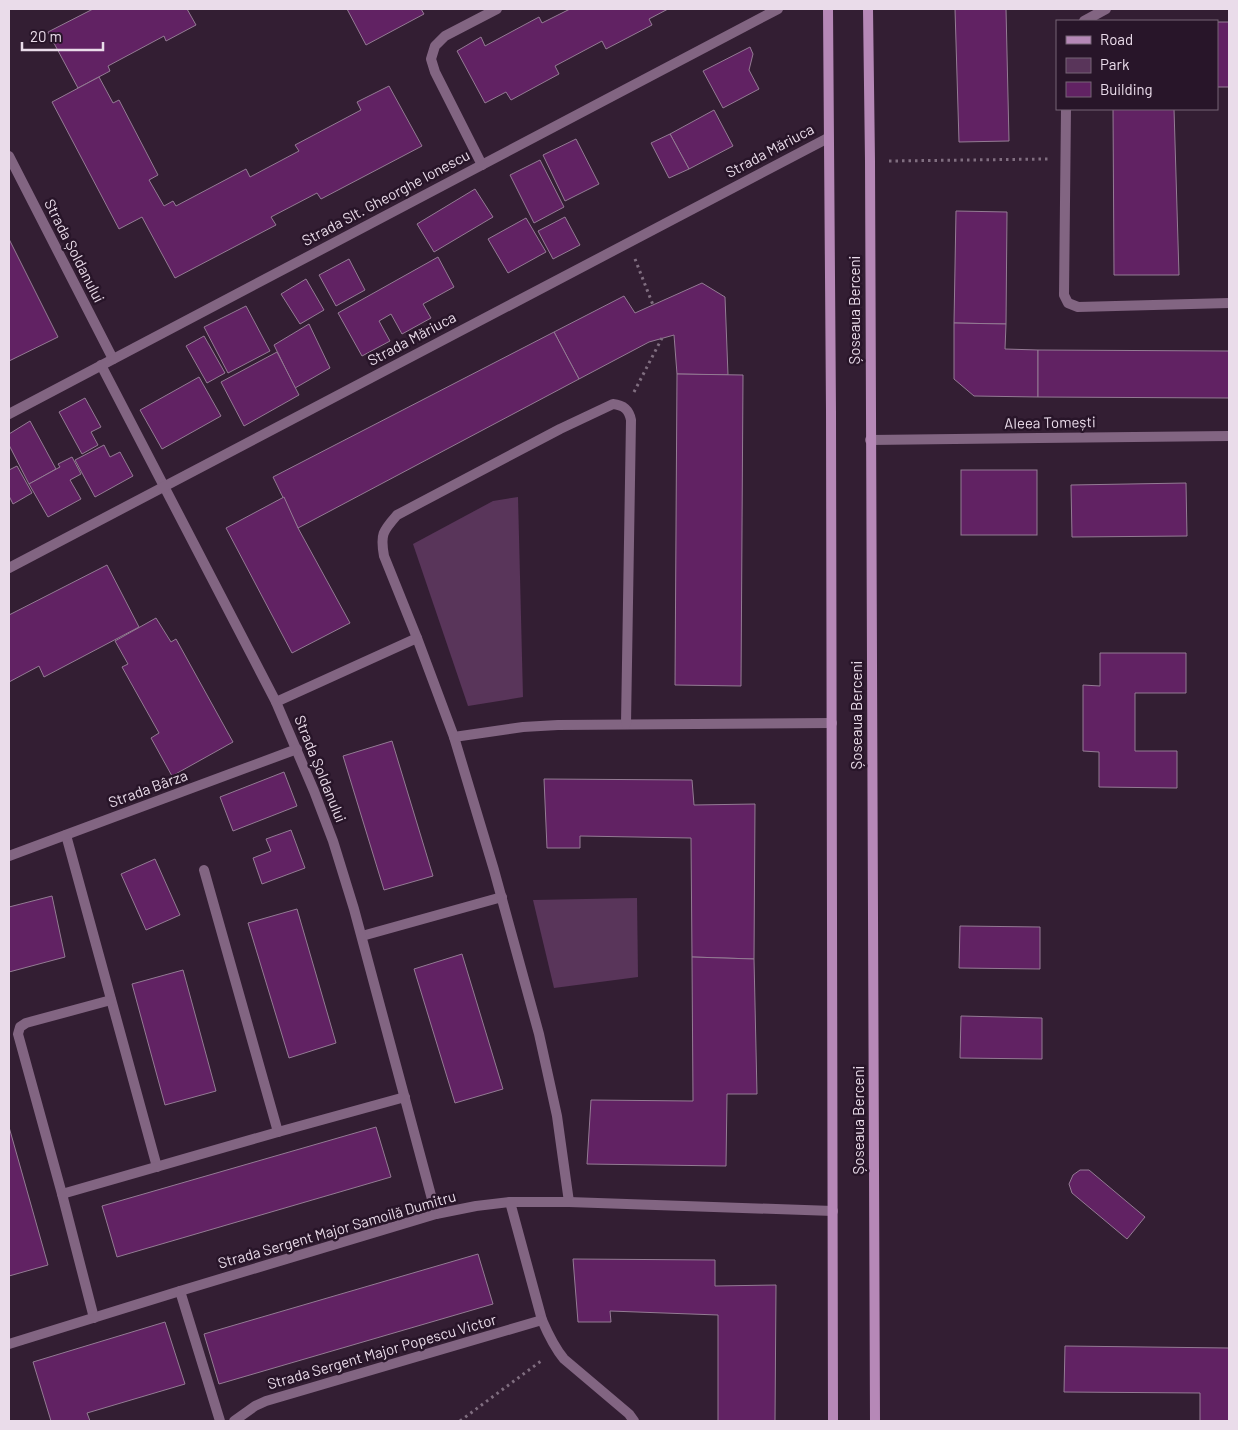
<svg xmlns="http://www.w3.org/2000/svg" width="1238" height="1430" font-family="Barlow,sans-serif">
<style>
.green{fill:#59355a}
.building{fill:#612263;stroke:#947b94}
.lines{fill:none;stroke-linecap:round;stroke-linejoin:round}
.path{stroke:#806e80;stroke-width:3;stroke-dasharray:2.5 4;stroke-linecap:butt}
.service{stroke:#826582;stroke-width:10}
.minor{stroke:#826582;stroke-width:10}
.secondary{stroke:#b688b7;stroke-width:10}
.labels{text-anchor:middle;stroke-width:5;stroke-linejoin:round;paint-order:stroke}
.street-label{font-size:15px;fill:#eadcea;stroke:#281529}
</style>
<rect width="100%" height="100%" fill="#331e33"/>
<g class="green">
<path d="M518 497 523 697 468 706 413 544 493 501Z"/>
<path d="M637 898 638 977 554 988 533 900Z"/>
</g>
<g class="building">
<path d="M93 9H187L196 25 166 41 164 36 108 66 110 71 78 88 48 32Z"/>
<path d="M347 9H421L424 14 366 45Z"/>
<path d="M570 9H668L649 19 652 25 606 49 602 41 555 66 559 74 511 100 506 92 485 103 457 51 481 37 485 46 539 17 542 23Z"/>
<path d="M955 9H1006L1009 141 959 142Z"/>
<rect x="1217" y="22" width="12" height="65"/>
<path d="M750 47 753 54 749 70 759 89 723 108 703 71Z"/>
<path d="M99 77 113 103 119 100 158 175 149 180 164 206 173 201 176 206 246 169 250 177 299 151 295 145 361 110 357 102 389 86 422 146 321 199 317 193 271 217 276 225 175 278 142 217 119 229 52 102Z"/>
<path d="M1113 109H1174L1179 275H1114Z"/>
<path d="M714 110 733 146 689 169 670 134Z"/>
<path d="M670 134 689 169 669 178 651 143Z"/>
<path d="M576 139 599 184 565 201 543 155Z"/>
<path d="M540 160 564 207 534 223 510 175Z"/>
<path d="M475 189 493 217 434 252 417 224Z"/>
<path d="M956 211 1007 212 1006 324 954 323Z"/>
<path d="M565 217 580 245 553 259 538 231Z"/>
<path d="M526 218 546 252 508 273 488 239Z"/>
<path d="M9 239 58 337 9 361Z"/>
<path d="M438 257 454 287 423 304 431 318 402 334 391 314 379 321 390 341 362 356 338 313Z"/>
<path d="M349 259 365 290 336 306 319 275Z"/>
<path d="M306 279 324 310 300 324 281 294Z"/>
<path d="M702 283 725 297 728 375 677 374 674 335 649 342 579 379 554 332 624 296 635 313Z"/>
<path d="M246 306 270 351 228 373 204 327Z"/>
<path d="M954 323 1006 324 1005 349 1038 350V397L974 396 954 379Z"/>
<path d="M309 324 330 368 295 388 274 345Z"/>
<path d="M554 332 579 379 298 528 273 477Z"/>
<path d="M204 336 225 373 207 383 186 346Z"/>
<path d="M1038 350 1229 351V398L1038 397Z"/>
<path d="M277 352 299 395 244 426 221 382Z"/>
<path d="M677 374 743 375 741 686 675 685Z"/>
<path d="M199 377 221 416 162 449 140 410Z"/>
<path d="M85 398 101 427 91 432 98 445 82 454 59 412Z"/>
<path d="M30 421 56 469 29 484 9 445V434Z"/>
<path d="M104 445 110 457 120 452 133 476 95 497 75 460Z"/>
<path d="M72 457 81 474 70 480 81 499 48 517 29 484 60 467 58 464Z"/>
<path d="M17 466 32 493 13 504 9 496V470Z"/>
<rect x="961" y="470" width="76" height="65"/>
<path d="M1186 483 1187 536 1072 537 1071 485Z"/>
<path d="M284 497 298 528 350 623 292 653 226 528Z"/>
<path d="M107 565 139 627 44 677 39 666 9 682V615Z"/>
<path d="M156 618 171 642 176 639 233 742 172 776 151 738 159 733 122 667 128 664 115 641Z"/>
<path d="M1100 653H1186V693H1135V751H1177V788L1099 787V752L1083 751V685L1100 686Z"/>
<path d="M392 741 433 876 384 890 343 756Z"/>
<path d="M284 772 297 806 233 831 220 797Z"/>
<path d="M544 779 692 780 694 805 755 804 754 959 692 957 691 838 580 836V848H547Z"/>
<path d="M291 830 305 868 262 884 253 858 271 851 266 839Z"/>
<path d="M155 859 180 915 146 930 121 874Z"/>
<path d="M52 896 65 957 9 972V907Z"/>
<path d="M297 909 336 1043 289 1058 248 923Z"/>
<path d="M960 926 1040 927V969L959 968Z"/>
<path d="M462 954 503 1089 455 1103 414 969Z"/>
<path d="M692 957 754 959 757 1094H727L726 1166 587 1164 591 1100 693 1101Z"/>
<path d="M183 970 216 1091 165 1105 132 984Z"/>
<path d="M961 1016 1042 1018V1059L960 1058Z"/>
<path d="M9 1127 48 1265 9 1276Z"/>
<path d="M376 1127 391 1177 117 1257 102 1206Z"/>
<path d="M1080 1170H1089L1145 1217 1127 1239 1072 1193 1069 1184 1073 1175Z"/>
<path d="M478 1254 493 1304 219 1384 204 1334Z"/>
<path d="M573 1259 715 1260V1286L776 1285 775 1421H718V1315L610 1311 611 1322H578Z"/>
<path d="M165 1322 185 1384 87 1413 90 1421H51L33 1362Z"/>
<path d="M1065 1346 1229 1348V1421H1200V1393L1064 1392Z"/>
</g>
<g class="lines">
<g class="path">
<path d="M889 161 1048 159"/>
<path d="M635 259 653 305"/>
<path d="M634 392 662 338"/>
<path d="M460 1421 541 1361"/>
</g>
<g class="service">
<path d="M1084 21 1106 9"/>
<path d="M1066 109 1064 295 1068 303 1078 307 1229 303"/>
<path d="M482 165 435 72 431 59 435 46 445 36 497 9"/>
<path d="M276 702 417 638"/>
<path d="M454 737 523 727 558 725 832 723"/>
<path d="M66 835 157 1167"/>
<path d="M204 870 278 1132"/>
<path d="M362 936 502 897"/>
<path d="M62 1194 18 1034 20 1027 26 1023 111 1000"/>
<path d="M569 1202 557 1116 539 1034 494 870 454 737 417 638 384 556C380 534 383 531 397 515L560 429 613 404C624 405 629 410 631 420L626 724"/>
<path d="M94 1318 62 1194 278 1132 405 1097"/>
</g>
<g class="minor">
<path d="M9 156 113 359"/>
<path d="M101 365 276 702 314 791 333 841 354 909 436 1214"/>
<path d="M9 414 778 9"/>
<path d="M870 440 1229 436"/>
<path d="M9 568 828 138"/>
<path d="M9 856 297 749"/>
<path d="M510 1202 542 1320"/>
<path d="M180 1291 220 1421"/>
<path d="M9 1344 180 1291 436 1214 476 1206 510 1202H569L833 1211"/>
<path d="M234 1421 255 1406 266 1401 542 1320C548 1334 554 1347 564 1359L629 1414 634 1421"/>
</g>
<g class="secondary">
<path d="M828 9 831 411 833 1421"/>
<path d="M868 9 870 161 875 1421"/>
</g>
</g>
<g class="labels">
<g class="street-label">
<text transform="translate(770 151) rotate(-28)" y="5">Strada Măriuca</text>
<text transform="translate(386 198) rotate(-28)" y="5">Strada Slt. Gheorghe Ionescu</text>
<text transform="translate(74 251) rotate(63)" y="5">Strada Șoldanului</text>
<text transform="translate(855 310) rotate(-90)" y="5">Șoseaua Berceni</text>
<text transform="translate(412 339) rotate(-28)" y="5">Strada Măriuca</text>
<text transform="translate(1050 423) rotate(-1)" y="5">Aleea Tomești</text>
<text transform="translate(857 715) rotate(-90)" y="5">Șoseaua Berceni</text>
<text transform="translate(320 769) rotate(68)" y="5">Strada Șoldanului</text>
<text transform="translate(148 789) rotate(-20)" y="5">Strada Bârza</text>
<text transform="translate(859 1120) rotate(-90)" y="5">Șoseaua Berceni</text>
<text transform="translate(337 1230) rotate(-16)" y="5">Strada Sergent Major Samoilă Dumitru</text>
<text transform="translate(382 1352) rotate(-16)" y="5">Strada Sergent Major Popescu Victor</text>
</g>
</g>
<rect width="1238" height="1430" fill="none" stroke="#eadcea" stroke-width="20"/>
<rect x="1056" y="20" width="162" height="90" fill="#281529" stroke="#766576"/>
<rect x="1066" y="36" width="25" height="8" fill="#b688b7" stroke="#766576"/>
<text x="1100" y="45" font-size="15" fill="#eadcea">Road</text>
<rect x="1066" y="58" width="25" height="15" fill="#59355a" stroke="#766576"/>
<text x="1100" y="70" font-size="15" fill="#eadcea">Park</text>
<rect x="1066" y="82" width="25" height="15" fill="#612263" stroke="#766576"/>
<text x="1100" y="95" font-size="15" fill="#eadcea">Building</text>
<path d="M22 42v8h81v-8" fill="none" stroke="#eadcea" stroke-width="2.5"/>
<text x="30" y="42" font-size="15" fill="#eadcea" stroke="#281529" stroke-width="4" paint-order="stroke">20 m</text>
</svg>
